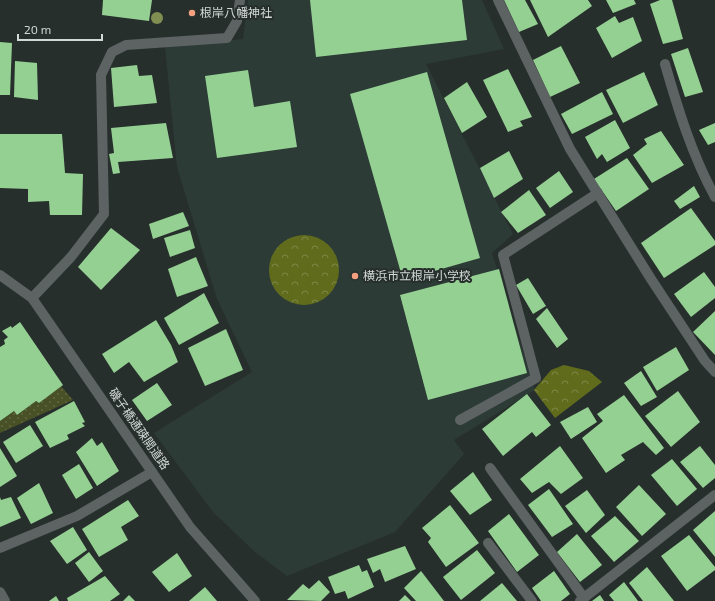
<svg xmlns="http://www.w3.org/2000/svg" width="715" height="601" font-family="'Exo 2','Noto Sans JP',sans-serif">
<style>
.built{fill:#2c3b36}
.forest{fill:url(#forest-crowns)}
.garden{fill:url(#garden-dots)}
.building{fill:#95d093}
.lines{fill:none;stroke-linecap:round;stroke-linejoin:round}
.lane{stroke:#5d6262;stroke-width:10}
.street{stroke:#5d6262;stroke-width:10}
.tree{fill:#808e52}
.poi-dot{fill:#f3a081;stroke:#272f2c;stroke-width:1.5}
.labels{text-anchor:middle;stroke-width:4;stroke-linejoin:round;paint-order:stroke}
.poi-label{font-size:12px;fill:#d2d8d6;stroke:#272f2c;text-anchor:start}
.street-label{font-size:12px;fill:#d2d8d6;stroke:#272f2c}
</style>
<defs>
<pattern id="forest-crowns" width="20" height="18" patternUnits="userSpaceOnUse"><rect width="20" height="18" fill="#606c1c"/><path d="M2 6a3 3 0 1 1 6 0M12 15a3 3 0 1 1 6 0" fill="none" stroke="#7d8747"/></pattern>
<pattern id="garden-dots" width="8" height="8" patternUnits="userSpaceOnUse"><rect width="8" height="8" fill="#485025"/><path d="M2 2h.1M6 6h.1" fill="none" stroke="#626844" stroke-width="1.8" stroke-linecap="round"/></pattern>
</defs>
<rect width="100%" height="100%" fill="#272f2c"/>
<path class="built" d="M248 0H482L504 49 426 64 513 234 492 253 535 390 454 440 464 454 395 532 287 576 255 552 213 512 154 433 252 372 217 299 177 167 165 47 243 39Z"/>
<g class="forest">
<circle cx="304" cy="270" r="35"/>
<path d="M564 365 589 371 602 382 555 418 534 390 551 370Z"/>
</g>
<path class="garden" d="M61 386 73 400 0 433V421L14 411 17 415 36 401 39 403Z"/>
<g class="building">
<path d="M103 0H152L149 21 102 15Z"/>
<path d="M310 0H462L467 40 316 57Z"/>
<path d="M504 0H525L538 24 519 32Z"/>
<path d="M530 0H588L592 6 548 37Z"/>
<path d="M606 0H634L636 4 613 13Z"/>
<path d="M660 0H672L683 39 663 44 650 4Z"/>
<path d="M615 16 619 23 633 17 642 41 612 58 596 28Z"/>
<path d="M0 42 12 43 10 95H0Z"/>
<path d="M561 46 580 83 550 97 533 60Z"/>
<path d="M688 48 703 92 685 97 671 54Z"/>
<path d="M15 61 37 63 38 100 14 97Z"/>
<path d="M137 65 139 76 152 75 157 103 114 107 111 68Z"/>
<path d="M508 69 532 117 520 121 523 126 508 132 483 80Z"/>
<path d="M248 70 254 107 290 101 297 147 217 158 205 76Z"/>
<path d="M427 72 480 258 403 280 350 94Z"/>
<path d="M644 72 658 105 623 123 606 90Z"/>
<path d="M467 82 487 117 462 133 444 98Z"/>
<path d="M602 92 613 114 572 134 561 114Z"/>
<path d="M615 120 630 148 607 162 602 154 597 159 585 137Z"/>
<path d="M166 123 173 158 118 162 120 173 113 174 109 154 114 153 111 128Z"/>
<path d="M715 123V142L708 145 699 130Z"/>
<path d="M661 131 684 165 652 183 633 155 647 144 644 139Z"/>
<path d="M0 134H62L65 173 83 174 82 215H50L49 201 28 202V189L0 188Z"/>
<path d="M509 151 523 179 494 198 480 168Z"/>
<path d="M627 158 649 189 616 211 594 179Z"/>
<path d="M559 171 573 192 550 208 536 188Z"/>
<path d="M694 186 700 197 680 209 674 201Z"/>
<path d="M529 190 546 215 518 233 501 212Z"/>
<path d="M691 208 715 241V245L664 278 641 243Z"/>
<path d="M183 212 189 226 153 239 149 224Z"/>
<path d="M111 228 140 250 101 290 78 267Z"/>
<path d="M190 230 195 248 170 257 164 238Z"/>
<path d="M196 257 208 286 177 297 168 269Z"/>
<path d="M499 269 527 373 428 400 400 295Z"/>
<path d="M704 272 715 287V298L691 317 674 294Z"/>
<path d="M528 278 546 306 533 314 516 285Z"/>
<path d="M204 293 219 323 179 345 164 318Z"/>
<path d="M547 308 568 339 557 348 536 319Z"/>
<path d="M715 311V355L693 332Z"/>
<path d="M156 320 171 345 178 362 144 382 129 362 114 373 102 354Z"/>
<path d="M20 322 63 385 39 403 36 401 17 415 14 411 0 421V347L5 344 4 340 8 337 2 331 11 326 12 328Z"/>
<path d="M226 329 243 370 205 386 188 348Z"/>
<path d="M676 347 689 370 657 391 643 367Z"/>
<path d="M641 371 657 397 641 406 624 383Z"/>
<path d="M157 383 172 405 147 421 132 400Z"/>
<path d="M678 391 700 422 671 447 645 416Z"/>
<path d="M527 394 551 425 536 437 532 432 503 456 482 429Z"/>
<path d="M624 395 664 448 656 455 643 442 621 455 625 460 606 473 582 438 603 421 597 414Z"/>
<path d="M74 401 85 422 82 423 85 426 67 435 69 439 50 448 35 422Z"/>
<path d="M588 407 597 422 571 439 560 422Z"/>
<path d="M30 425 43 446 16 463 3 442Z"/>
<path d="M92 438 97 446 102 442 119 471 97 486 76 452Z"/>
<path d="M560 446 583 478 561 494 549 482 532 493 520 479Z"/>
<path d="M700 446 715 465V478L703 488 680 462Z"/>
<path d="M0 448 17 476 0 487Z"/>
<path d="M672 459 697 489 677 506 651 475Z"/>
<path d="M79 464 93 488 76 499 62 475Z"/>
<path d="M473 472 492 500 470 515 450 491Z"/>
<path d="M39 483 53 513 31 524 17 498Z"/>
<path d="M639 485 666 514 642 536 616 507Z"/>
<path d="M549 489 573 524 552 537 528 505Z"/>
<path d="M587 490 605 515 586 533 565 506Z"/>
<path d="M0 497 1 500 11 497 21 518 0 527Z"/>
<path d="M128 500 139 516 121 527 128 540 99 557 82 529Z"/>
<path d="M450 505 479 543 446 567 428 542 431 538 422 528Z"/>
<path d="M715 511V557L693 530Z"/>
<path d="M509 514 539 555 517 572 488 531Z"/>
<path d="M615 516 639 541 614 562 591 536Z"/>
<path d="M73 527 87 550 67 564 50 541Z"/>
<path d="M577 534 602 565 580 582 557 552Z"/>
<path d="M689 535 715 567V570L687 591 661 556Z"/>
<path d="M405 546 416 569 385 582 380 569 373 573 367 559Z"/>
<path d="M477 550 495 573 461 600 443 577Z"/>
<path d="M89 552 103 571 89 582 75 563Z"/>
<path d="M177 553 192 576 169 592 152 572Z"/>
<path d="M359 565 362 572 367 570 374 587 348 599 345 591 335 594 328 577Z"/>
<path d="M647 567 674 601H643L629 583Z"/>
<path d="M421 571 444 601H416L404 588Z"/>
<path d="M554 571 570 594 561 601H541L532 588Z"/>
<path d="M105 576 120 594 110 601H68L67 598Z"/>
<path d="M319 580 330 592 321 601 287 600 303 584 309 589Z"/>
<path d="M624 582 638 601H614L609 595Z"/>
<path d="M502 583 517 601H480Z"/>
<path d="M205 587 217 601H189Z"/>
<path d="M129 595 135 601H123Z"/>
<path d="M405 595 411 601H399Z"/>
<path d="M600 595 604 601H592Z"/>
<path d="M56 596 59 601H49Z"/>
</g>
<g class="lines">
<g class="lane">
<path d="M498 0 570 149 651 279 705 361 715 372"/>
<path d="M32 298 71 257 104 214 101 75 112 52 126 45 227 38 237 21 240 0"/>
<path d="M490 468 584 598"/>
<path d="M488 543 532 601"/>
<path d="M0 548 77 516 152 472"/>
<path d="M0 592 5 601"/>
<path d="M580 601 715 495"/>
</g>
<g class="street">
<path d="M665 64C678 109 692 155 715 197"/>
<path d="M0 275 32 298 190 527 255 601"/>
<path d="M460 420 536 378 503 255 598 193"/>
</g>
</g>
<circle class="tree" cx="157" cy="18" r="6"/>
<g class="poi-dot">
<circle cx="192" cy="13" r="4"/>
<circle cx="355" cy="276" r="4"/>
</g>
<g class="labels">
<g class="poi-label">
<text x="200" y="17">根岸八幡神社</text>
<text x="363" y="280">横浜市立根岸小学校</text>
</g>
<g class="street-label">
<text transform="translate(139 429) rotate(55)" y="4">磯子橋通疎開道路</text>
</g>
</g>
<path d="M18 34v6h84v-6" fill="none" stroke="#d2d8d6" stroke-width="2"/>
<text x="24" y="34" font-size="12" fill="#d2d8d6" stroke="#272f2c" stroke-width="3" paint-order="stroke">20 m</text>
</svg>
